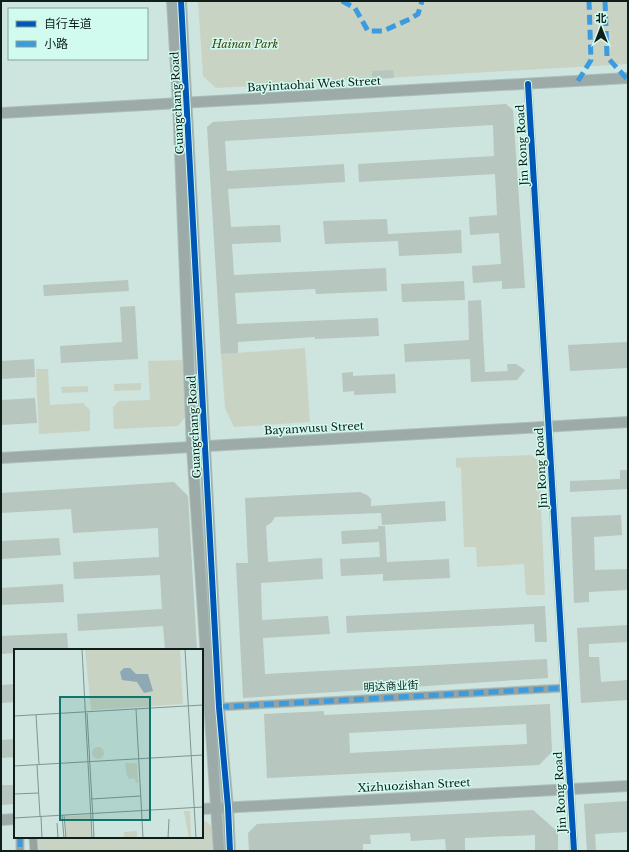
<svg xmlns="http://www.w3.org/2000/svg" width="629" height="852" font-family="'Libre Baskerville','Noto Sans SC',serif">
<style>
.green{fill:#c8d3c4}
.building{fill:#b7c6be;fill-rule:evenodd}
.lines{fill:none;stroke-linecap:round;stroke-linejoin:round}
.street-casing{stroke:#adbfba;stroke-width:9}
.secondary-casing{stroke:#adbfba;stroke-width:12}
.street{stroke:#97a2a1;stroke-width:7}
.secondary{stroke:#9caaa8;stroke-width:10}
.quiet{stroke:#3a9bdf;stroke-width:5;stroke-dasharray:10 5;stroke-linecap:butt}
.cycleway-casing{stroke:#d2fbef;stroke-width:8}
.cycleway{stroke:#0057b8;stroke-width:6}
.labels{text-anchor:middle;stroke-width:3;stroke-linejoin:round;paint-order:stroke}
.park-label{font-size:11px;font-style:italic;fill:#3e3e05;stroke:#d2fbef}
.street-label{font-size:11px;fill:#0f1e1a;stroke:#d2fbef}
.inset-road{fill:none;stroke:#829590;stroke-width:1}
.view{fill:#0f766e;fill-opacity:0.15;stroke:#0f766e;stroke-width:2}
.inset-edge{fill:none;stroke:#0f1e1a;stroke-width:2}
</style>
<rect width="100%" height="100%" fill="#cee4de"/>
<g class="green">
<path d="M198 1H628V64L216 88 203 76Z"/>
<path d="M305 348 310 422 234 427 225 408 221 354Z"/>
<path d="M184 360 186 416 178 426 114 429 113 407 119 401 150 400 148 361Z"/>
<path d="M36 369H48L50 405 83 403 90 410V431L39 434Z"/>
<path d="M141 383V390L114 391V384Z"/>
<path d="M88 386V392L62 393 61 387Z"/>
<path d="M531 455 539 461 545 595H526L524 564 477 567 476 547H464L461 468 456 467V458Z"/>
<path d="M202 820C216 824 216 838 217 851H39L38 837H202Z"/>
</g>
<g class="building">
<path d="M393 70 394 78 372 79V71Z"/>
<path d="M506 104 513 110 525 288 502 289V281L473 283 472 266 501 264 499 233 470 235 469 217 497 215 495 174 359 182 358 164 494 156 493 125 225 141 227 171 344 164 345 182 228 189 231 227 280 225 281 242 232 244 234 275 386 268 387 291 316 294 315 289 235 293 237 324 378 318 379 336 315 339V337L238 342V353L221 354 207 127 213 122Z"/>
<path d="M387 219 388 234 461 230 462 253 399 256 398 241 325 244 323 221Z"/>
<path d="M128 280 129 291 44 296 43 285Z"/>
<path d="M464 281 465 300 402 302 401 284Z"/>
<path d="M481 300 485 372 508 371 507 364H516L525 370 517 380 471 382 470 359 405 362 404 344 469 340 468 301Z"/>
<path d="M135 306 138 359 61 363 60 346 122 342 120 307Z"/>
<path d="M628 342V368L570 371 568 345Z"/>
<path d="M34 359 35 377 1 379V361Z"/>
<path d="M353 372V376L395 374 396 393 354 395V391L343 392 342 373Z"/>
<path d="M35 398 37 423 1 425V400Z"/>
<path d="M620 470H628V489L570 492V481L620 479Z"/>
<path d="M174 482 188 496 197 650H165L163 626 78 631 77 614 162 609 160 575 74 579 73 562 159 557 158 528 73 533 71 509 1 513V493Z"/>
<path d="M360 492 367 495 371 499V506L445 501 446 521 382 525 381 513 275 517 271 523 266 526 268 562 322 558 323 579 261 583 262 620 328 616 330 634 263 638 265 674 547 659 548 678 243 698 236 563H248L245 498Z"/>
<path d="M621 515 622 535 594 537 595 570 628 569V590L589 592V602L574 603 571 517Z"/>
<path d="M378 526H385L387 562 449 559 450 578 383 581V574L341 576 340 559 380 557 379 542 342 544 341 531 378 529Z"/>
<path d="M59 538 61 555 1 559V541Z"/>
<path d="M63 584 64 602 1 605V588Z"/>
<path d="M545 606 547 642H535L534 624 347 633 346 616Z"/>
<path d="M628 625V642L589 644V657H599L601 682 628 680V700L581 703 577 628Z"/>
<path d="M67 633 68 650H15V653L1 654V636Z"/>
<path d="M15 684V702L1 703V685Z"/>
<path d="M550 704 552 752 539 765 267 778 264 714 324 711V715ZM526 724 527 744 350 753 349 733Z"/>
<path d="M15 739V757L1 758V740Z"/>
<path d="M1 785H15V804L1 805Z"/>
<path d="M628 801V832L595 834 596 851H587L584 804Z"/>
<path d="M533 810 558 832V851H535V835L465 838V851H446L445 839 411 841 410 833 370 835 371 844H363V851H249L248 833 257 824Z"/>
</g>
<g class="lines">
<defs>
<g id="street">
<path d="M528 84 574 851"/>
<path d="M219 707 564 688"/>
<path d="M20 837V851"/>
<path d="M33 837 34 851"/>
</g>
<g id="secondary">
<path d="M172 1 178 103 192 447 219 851"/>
<path d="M181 1 219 707 228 807 230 851"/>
<path d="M1 113 628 78"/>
<path d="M1 458 628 422"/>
<path d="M202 809 628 786"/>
<path d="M1 820 15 819"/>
</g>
</defs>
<use href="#street" class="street-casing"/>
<use href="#secondary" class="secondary-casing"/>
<use href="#street" class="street"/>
<use href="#secondary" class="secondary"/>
<g class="quiet">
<path d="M342 1 355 8 368 31H383L410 19 418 14 422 1"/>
<path d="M605 1 607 57 627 79"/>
<path d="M578 81 591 60 589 1"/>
<path d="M219 707 564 688"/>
<path d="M20 837V851"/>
</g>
<defs>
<g id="cycleway">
<path d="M181 1 219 707 228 807 230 851"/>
<path d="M528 84 574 851"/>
</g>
</defs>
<use href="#cycleway" class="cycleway-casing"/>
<use href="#cycleway" class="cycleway"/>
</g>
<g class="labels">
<g class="park-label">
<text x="245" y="48">Hainan Park</text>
</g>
<g class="street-label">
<text transform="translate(314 84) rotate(-3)" y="4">Bayintaohai West Street</text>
<text transform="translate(177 103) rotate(-93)" y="4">Guangchang Road</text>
<text transform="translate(522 145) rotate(-93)" y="4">Jin Rong Road</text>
<text transform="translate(194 427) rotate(-93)" y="4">Guangchang Road</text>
<text transform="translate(314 428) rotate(-3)" y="4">Bayanwusu Street</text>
<text transform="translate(541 468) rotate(-93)" y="4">Jin Rong Road</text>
<text transform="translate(391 686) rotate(-3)" y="4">明达商业街</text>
<text transform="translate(414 785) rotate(-3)" y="4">Xizhuozishan Street</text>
<text transform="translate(560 792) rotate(-93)" y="4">Jin Rong Road</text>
</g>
</g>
<g transform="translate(14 649)">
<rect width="189" height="189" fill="#cee4de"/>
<path d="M71 0H166L169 55 77 61ZM78 104a6 6 0 1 1 12 0a6 6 0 1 1-12 0ZM111 114H123L124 134H122L121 129 115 130 113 127ZM163 162H176L177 189H175L170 162ZM76 166 78 189H52L51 167ZM123 182V189H110V183Z" fill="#c8d3c4"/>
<path d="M110 19H116L122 25H134L139 42 130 44 123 33 108 31 106 23Z" fill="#8ea8b5"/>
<path class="inset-road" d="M68 0 78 189M171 0 182 189M122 60 129 189M73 64 80 188M22 66 25 115M0 67 189 56M23 116 26 167M0 117 189 106M0 145 24 144M77 150 127 147M48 166 50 189M50 166 52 189M27 167 28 189M0 169 189 158M43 174 44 189M154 189 155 170"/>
<path class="view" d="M46 48H136V171H46Z"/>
<rect width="189" height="189" class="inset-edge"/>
</g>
<rect width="629" height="852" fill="none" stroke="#0f1e1a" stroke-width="4"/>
<rect x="8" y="8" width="140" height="52" fill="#d2fbef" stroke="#84a39a"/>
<rect x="16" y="21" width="20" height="6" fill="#0057b8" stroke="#84a39a"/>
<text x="44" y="28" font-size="12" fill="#0f1e1a">自行车道</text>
<rect x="16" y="41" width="20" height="6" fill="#3a9bdf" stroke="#84a39a"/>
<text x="44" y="48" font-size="12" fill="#0f1e1a">小路</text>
<g transform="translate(601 28)" stroke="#d2fbef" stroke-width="3" paint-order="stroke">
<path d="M0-3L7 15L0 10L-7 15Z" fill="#0f1e1a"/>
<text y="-6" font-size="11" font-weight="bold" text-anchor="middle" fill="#0f1e1a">北</text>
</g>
</svg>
